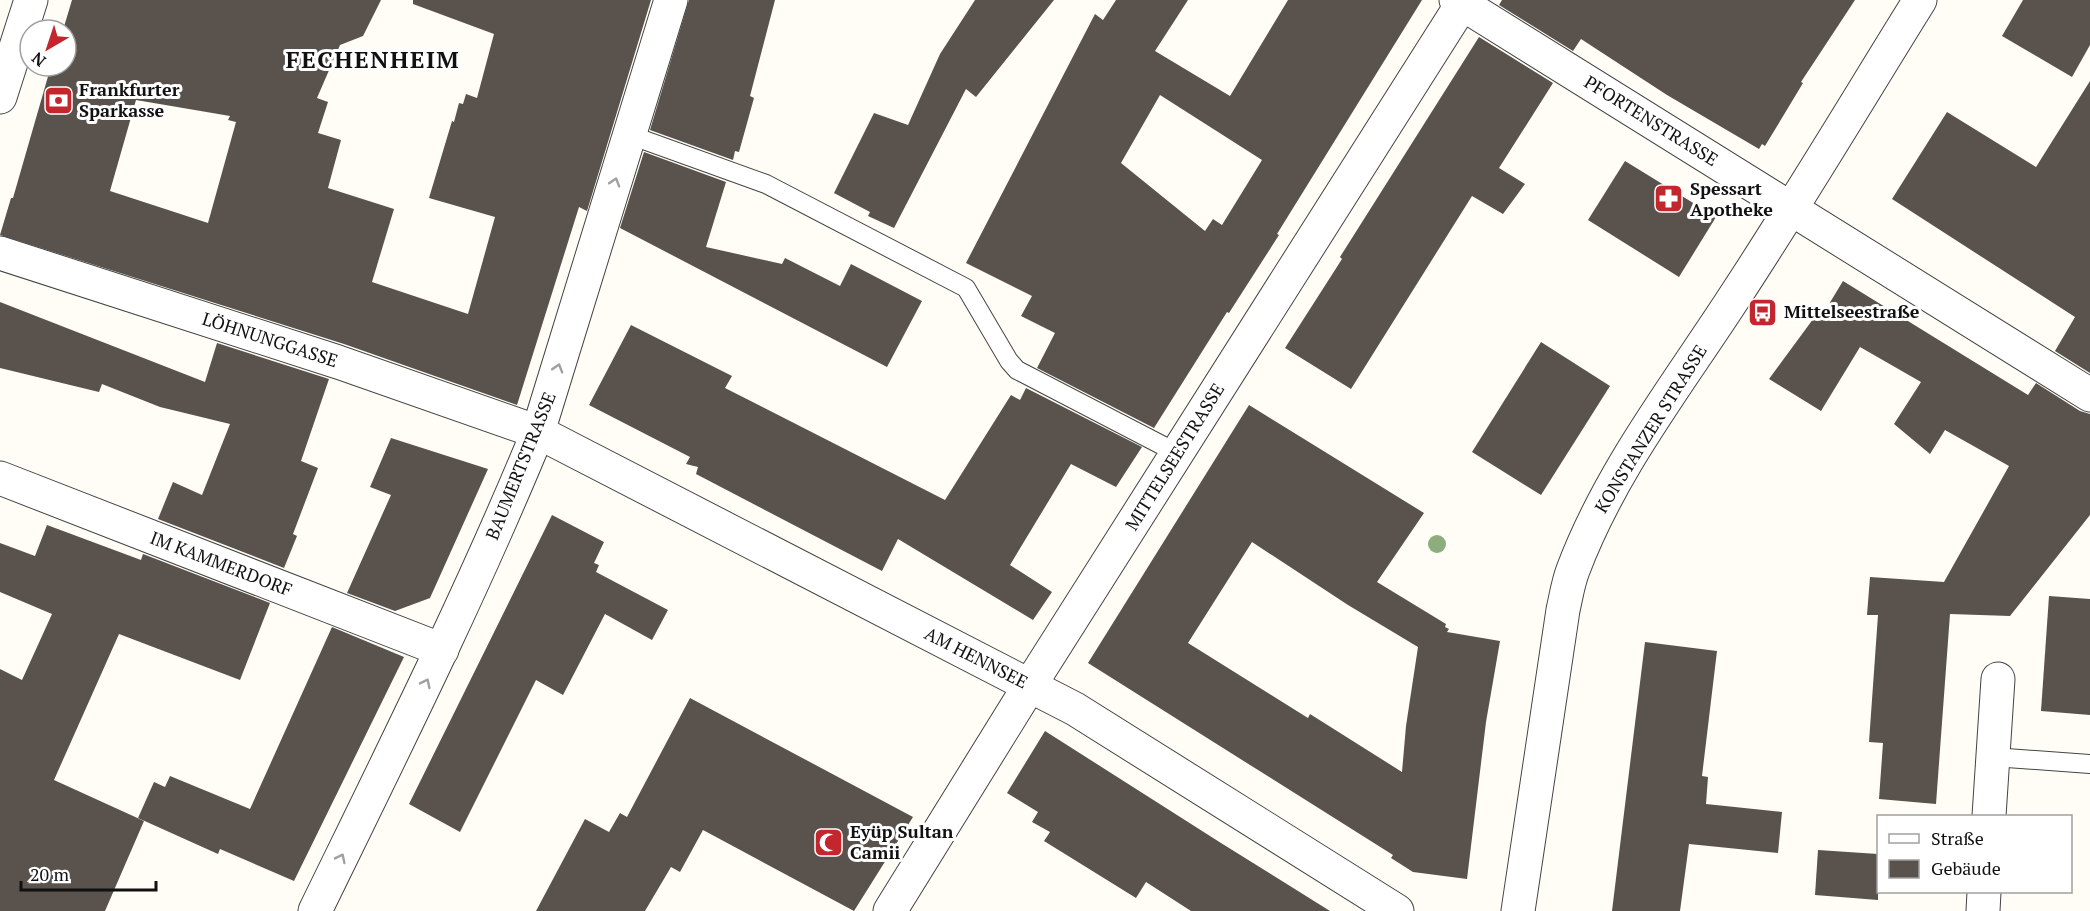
<svg xmlns="http://www.w3.org/2000/svg" width="2090" height="911" font-family="'PT Serif',serif">
<style>
.building{fill:#5a524d;fill-rule:evenodd}
.lines{fill:none;stroke-linecap:round;stroke-linejoin:round}
.service-casing{stroke:#444;stroke-width:20}
.minor-casing{stroke:#444;stroke-width:35}
.tertiary-casing{stroke:#444;stroke-width:35}
.service{stroke:#fff;stroke-width:18}
.minor{stroke:#fff;stroke-width:33}
.tertiary{stroke:#fff;stroke-width:33}
.tree{fill:#8dad7f}
.oneway{stroke:#a0a0a0}
.labels{text-anchor:middle;stroke-width:6;stroke-linejoin:round;paint-order:stroke}
.poi-label{font-size:18px;font-weight:bold;fill:#111;stroke:#fff;text-anchor:start}
.street-label{font-size:18px;fill:#111;stroke:#fff}
.district-label{font-size:24px;font-weight:bold;letter-spacing:1.5px;fill:#111;stroke:#fff}
</style>
<rect width="100%" height="100%" fill="#fffdf5"/>
<g class="building">
<path d="M72 0H381L363 36 340 45 317 98 328 102 318 133 341 140 328 188 394 209 372 282 468 314 495 217 429 198 452 121 454 122 459 103 463 104 466 94 477 98 494 34 413 4V0H651L587 211 579 207 517 405 344 344 0 235 11 198H13L51 66H66V30H63ZM136 100 230 116 228 120 236 122 208 223 110 191Z"/>
<path d="M689 0H775L750 96 754 98 739 152 735 151 733 160 650 130Z"/>
<path d="M975 0H1054L976 97 966 89 894 228 868 216 870 212 834 193 874 113 908 125 940 54Z"/>
<path d="M1116 0H1188L1155 51 1230 96 1288 0H1422L1277 234 1279 235 1229 313 1227 312 1154 428 1037 368 1055 333 1021 316 1032 296 966 263 1095 14 1103 20ZM1160 95 1262 160 1222 225 1213 219 1205 231 1121 163Z"/>
<path d="M1502 0H1855L1801 82 1803 83 1765 146 1762 144 1759 149 1667 95 1581 39 1573 51 1499 5Z"/>
<path d="M2023 0H2090V45L2072 77 2002 36Z"/>
<path d="M1479 37 1553 83 1499 168 1525 184 1503 214 1472 196 1351 389 1285 348 1342 259 1340 257Z"/>
<path d="M2090 81V373L2055 351 2075 317 1892 199 1947 112 2036 167Z"/>
<path d="M644 152 726 182 706 247 782 264 785 258 840 286 851 264 922 301 887 367 620 228Z"/>
<path d="M1625 161 1716 217 1679 277 1588 220Z"/>
<path d="M1843 281 2028 395 2036 383 2080 411 2090 414V515L2010 616 1950 614 1936 804 1879 799 1883 743 1869 742 1878 615H1867L1870 577 1944 582 2009 466 1945 430 1930 454 1894 424 1921 382 1860 347 1821 411 1769 379 1819 311 1823 314Z"/>
<path d="M0 302 205 382 217 343 329 379 301 461 318 468 293 534 297 536 284 568 158 519 173 482 202 495 230 424 160 407 102 384 99 392 0 368Z"/>
<path d="M631 325 732 376 725 388 945 500 1011 395 1020 400 1026 388 1142 447 1116 487 1071 464 1010 565 1052 592 1033 620 898 539 882 571 696 474 698 467 686 464 690 457 589 405Z"/>
<path d="M1541 342 1610 386 1541 495 1472 452Z"/>
<path d="M1249 405 1424 513 1377 582 1446 624 1445 627 1449 629 1447 632 1500 641 1486 722 1467 879 1413 872 1391 858 1393 855 1088 663ZM1252 542 1348 605 1418 647 1406 726 1402 772 1310 714 1308 718 1188 643Z"/>
<path d="M391 438 488 469 430 598 395 611 347 593 391 495 370 487Z"/>
<path d="M552 515 604 542 594 563 599 565 596 572 668 610 652 640 605 614 563 695 536 680 460 832 409 804Z"/>
<path d="M47 525 141 560 143 554 270 603 240 680 119 634 54 780 144 821 105 911H0V669L22 680 52 614 0 592V543L35 556Z"/>
<path d="M2049 596 2090 599V715L2041 711Z"/>
<path d="M332 627 404 657 294 881 220 849 218 854 138 818 154 782 165 787 170 776 250 809Z"/>
<path d="M1645 642 1717 651 1702 776 1708 777 1706 804 1782 812 1778 853 1689 844 1680 911H1612Z"/>
<path d="M690 698 913 817 854 911 703 830 680 872 671 867 645 911H536L585 819 609 832 620 813 627 817Z"/>
<path d="M1045 731 1221 843 1330 911H1191L1146 882 1136 898 1044 841 1050 832 1032 822 1038 812 1007 793Z"/>
<path d="M1818 850 1878 854V900L1815 895Z"/>
</g>
<g class="lines">
<defs>
<g id="service">
<path d="M630 135 766 184 966 288 1009 361 1017 370 1177 453"/>
<path d="M1993 757 2090 764"/>
</g>
<g id="minor">
<path d="M1456 0 2090 395"/>
<path d="M0 253 338 362 538 432 1075 709 1397 911"/>
<path d="M0 478 442 650"/>
<path d="M1989 816 1998 679"/>
<path d="M890 911 1030 685 1462 4"/>
<path d="M1518 911 1563 610C1566 597 1568 583 1573 570 1611 469 1679 383 1737 293 1800 197 1859 98 1920 0"/>
<path d="M1983 911 1984 892"/>
</g>
<g id="tertiary">
<path d="M0 97 31 0"/>
<path d="M315 911C392 753 471 595 538 432L671 0"/>
</g>
</defs>
<use href="#service" class="service-casing"/>
<use href="#minor" class="minor-casing"/>
<use href="#tertiary" class="tertiary-casing"/>
<use href="#service" class="service"/>
<use href="#minor" class="minor"/>
<use href="#tertiary" class="tertiary"/>
</g>
<circle class="tree" cx="1437" cy="544" r="9"/>
<defs><path id="oneway-chevron" d="M-2-3.5L2.5 0L-2 3.5" fill="none" stroke-width="1.6" stroke-linecap="round" stroke-linejoin="round" transform="scale(1.5)"/></defs>
<g class="oneway">
<use href="#oneway-chevron" transform="translate(615 182) rotate(-73)"/>
<use href="#oneway-chevron" transform="translate(558 368) rotate(-73)"/>
<use href="#oneway-chevron" transform="translate(426 683) rotate(-64)"/>
<use href="#oneway-chevron" transform="translate(341 858) rotate(-64)"/>
</g>
<defs>
<symbol id="bank-square" viewBox="-11 -11 22 22"><rect x="-9" y="-9" width="18" height="18" rx="4" fill="#c4262e" stroke="#fff"/><path d="M-6-4H6V4H-6ZM0-2.3a2.3 2.3 0 1 0 0 4.6a2.3 2.3 0 1 0 0-4.6Z" fill="#fff"/></symbol>
<symbol id="pharmacy-square" viewBox="-11 -11 22 22"><rect x="-9" y="-9" width="18" height="18" rx="4" fill="#c4262e" stroke="#fff"/><path d="M-2-6h4v4h4v4h-4v4h-4v-4h-4v-4h4Z" fill="#fff"/></symbol>
<symbol id="bus-square" viewBox="-11 -11 22 22"><rect x="-9" y="-9" width="18" height="18" rx="4" fill="#c4262e" stroke="#fff"/><path d="M-5-6H5V4H4V6H2V4H-2V6H-4V4H-5ZM-3.5-4V0h7V-4ZM-3.5 1.2v1.5H-2V1.2ZM2 1.2v1.5H3.5V1.2Z" fill="#fff"/></symbol>
<symbol id="mosque-square" viewBox="-11 -11 22 22"><rect x="-9" y="-9" width="18" height="18" rx="4" fill="#c4262e" stroke="#fff"/><path d="M3.5-4.9A6 6 0 1 0 3.5 4.9A5 5 0 1 1 3.5-4.9Z" fill="#fff"/></symbol>
</defs>
<g fill-rule="evenodd">
<use href="#bank-square" x="42" y="84" width="33" height="33"/>
<use href="#pharmacy-square" x="1652" y="182" width="33" height="33"/>
<use href="#bus-square" x="1746" y="296" width="33" height="33"/>
<use href="#mosque-square" x="812" y="826" width="33" height="33"/>
</g>
<g class="labels">
<g class="poi-label">
<text x="79" y="96">Frankfurter<tspan x="79" dy="21">Sparkasse</tspan></text>
<text x="1690" y="195">Spessart<tspan x="1690" dy="21">Apotheke</tspan></text>
<text x="1784" y="318">Mittelseestraße</text>
<text x="850" y="838">Eyüp Sultan<tspan x="850" dy="21">Camii</tspan></text>
</g>
<g class="street-label">
<text transform="translate(1651 121) rotate(32)" y="6">PFORTENSTRASSE</text>
<text transform="translate(270 340) rotate(18)" y="6">LÖHNUNGGASSE</text>
<text transform="translate(1651 429) rotate(-58)" y="6">KONSTANZER STRASSE</text>
<text transform="translate(1175 457) rotate(-58)" y="6">MITTELSEESTRASSE</text>
<text transform="translate(521 466) rotate(-68)" y="6">BAUMERTSTRASSE</text>
<text transform="translate(221 564) rotate(21)" y="6">IM KAMMERDORF</text>
<text transform="translate(976 658) rotate(27)" y="6">AM HENNSEE</text>
</g>
<g class="district-label">
<text x="373" y="68">FECHENHEIM</text>
</g>
</g>
<rect x="1877" y="815" width="195" height="78" fill="#ffffff" stroke="#a0a0a0" stroke-width="1.5"/>
<rect x="1889" y="834" width="30" height="9" fill="#ffffff" stroke="#a0a0a0" stroke-width="1.5"/>
<text x="1931" y="845" font-size="18" fill="#111111">Straße</text>
<rect x="1889" y="860" width="30" height="18" fill="#5a524d" stroke="#a0a0a0" stroke-width="1.5"/>
<text x="1931" y="875" font-size="18" fill="#111111">Gebäude</text>
<g transform="translate(48 48) rotate(219)"><circle r="28" fill="#ffffff" stroke="#a0a0a0" stroke-width="1.5"/>
<path d="M0-4.5L10 22L0 15L-10 22Z" fill="#c4262e"/>
<text y="-9" font-size="16" font-weight="bold" text-anchor="middle" fill="#111111">N</text>
</g>
<path d="M21 881v9h135v-9" fill="none" stroke="#111111" stroke-width="3"/>
<text x="30" y="881" font-size="18" fill="#111111" stroke="#ffffff" stroke-width="4.5" paint-order="stroke">20 m</text>
</svg>
